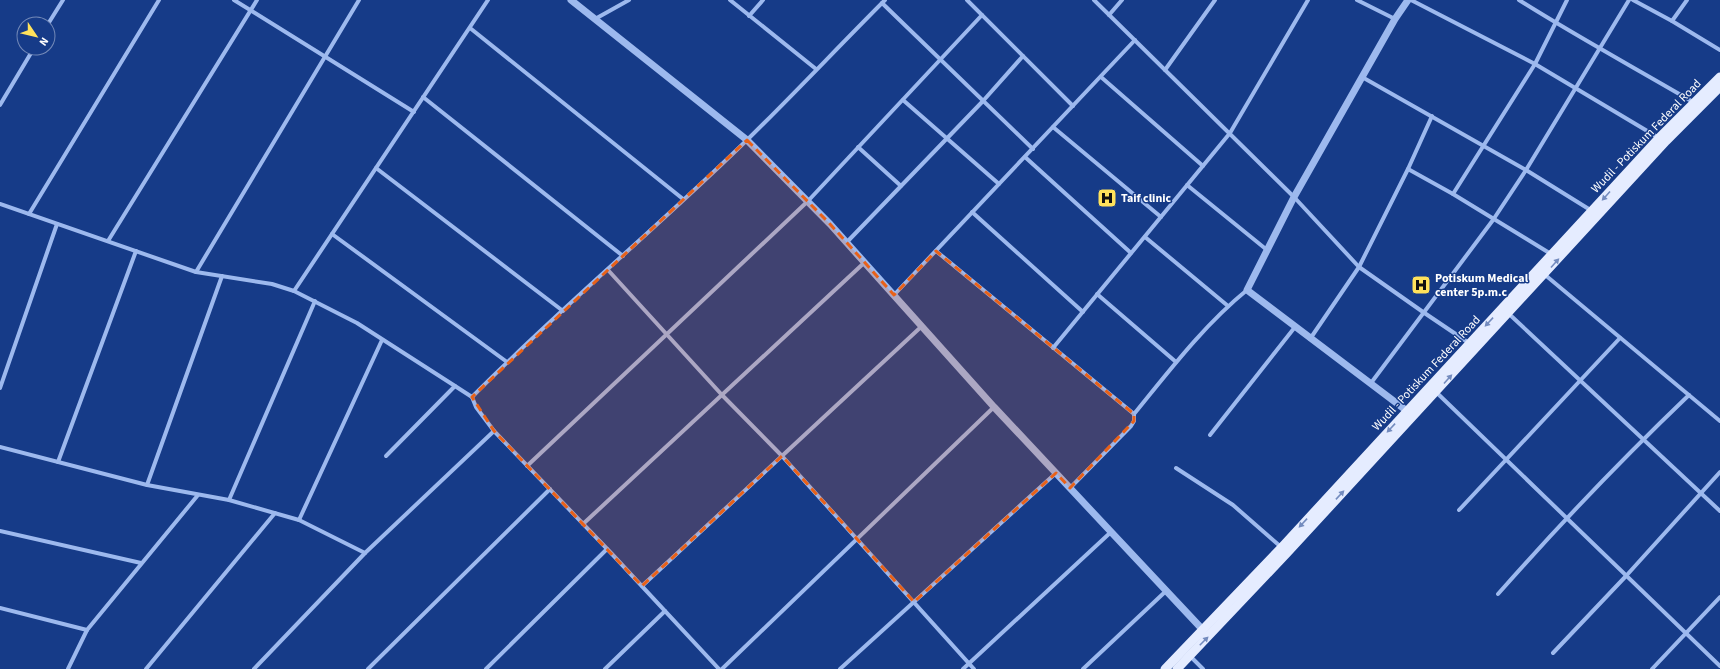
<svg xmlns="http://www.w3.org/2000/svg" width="1720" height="669" font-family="'Source Sans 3',sans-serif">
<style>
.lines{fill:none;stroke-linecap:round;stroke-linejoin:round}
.minor{stroke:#9db9ee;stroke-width:4}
.tertiary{stroke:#9db9ee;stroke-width:7}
.primary{stroke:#e5ecff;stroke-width:9}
.oneway{fill:#738bbe}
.marked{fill:#e96118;fill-opacity:0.2;stroke:#e96118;stroke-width:3;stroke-dasharray:8 5;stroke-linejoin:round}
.labels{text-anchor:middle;stroke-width:3;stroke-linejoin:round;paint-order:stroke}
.street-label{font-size:12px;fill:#fff;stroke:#163b88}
.poi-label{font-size:12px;font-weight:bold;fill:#fff;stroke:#163b88;text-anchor:start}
</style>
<rect width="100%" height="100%" fill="#163b88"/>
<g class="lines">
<g class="minor">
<path d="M234 0 414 112"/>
<path d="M730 0 816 69"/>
<path d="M967 0 1073 106"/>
<path d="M1094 0 1294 197 1359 267 1423 312 1469 343"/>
<path d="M1357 0 1395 19"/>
<path d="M1411 0 1535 64 1659 138"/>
<path d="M1519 0C1576 36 1635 68 1693 102"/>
<path d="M1633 0 1672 21 1720 50"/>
<path d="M882 3 1033 149"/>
<path d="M1109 15 1122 0"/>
<path d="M749 16 763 0"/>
<path d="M595 19 629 0"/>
<path d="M1672 21 1687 0"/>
<path d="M48 24 63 0"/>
<path d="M470 28 683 199"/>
<path d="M1165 70 1215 0"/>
<path d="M1101 77 1203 166"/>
<path d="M1362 77 1526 170 1592 211"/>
<path d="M423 97 623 256"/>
<path d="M903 100 999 184"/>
<path d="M0 105 34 48"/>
<path d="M1053 127 1161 217"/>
<path d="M858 147 901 186"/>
<path d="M1025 157 1131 253"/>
<path d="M376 168 563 311"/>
<path d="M1408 169 1453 194 1551 254"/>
<path d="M1187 185 1267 250"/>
<path d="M1453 194 1535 64 1567 0"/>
<path d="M0 204 196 272 272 284 294 291 357 323 455 386 472 397 476 407 494 431 612 554 719 669"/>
<path d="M972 212 1083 312"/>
<path d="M29 214 159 0"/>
<path d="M332 234 507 362"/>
<path d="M1145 237 1228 306"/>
<path d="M108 241 257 0"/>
<path d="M847 242 983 101 1023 56"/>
<path d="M936 251 1134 414"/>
<path d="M608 270 722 395 782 456 974 669"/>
<path d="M196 272 359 0"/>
<path d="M1544 274 1720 421"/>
<path d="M294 291 488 0"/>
<path d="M1097 294 1176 362"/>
<path d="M894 295 1135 40"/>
<path d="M1508 313 1720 511"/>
<path d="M1310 339 1359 267 1408 169 1432 116"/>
<path d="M1053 348 1230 133 1308 0"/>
<path d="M1371 383 1493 220 1526 170 1629 0"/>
<path d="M0 388 57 224"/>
<path d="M1436 392 1720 666"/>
<path d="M472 397C560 308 657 228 747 140 794 94 839 46 885 0"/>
<path d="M1210 435 1295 327"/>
<path d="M0 447 147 485 229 500 299 520 365 553"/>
<path d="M386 456 455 386"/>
<path d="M58 462 136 251"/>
<path d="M527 466 808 201 982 15"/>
<path d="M1176 468 1233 505 1281 547"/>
<path d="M147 485 222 276"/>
<path d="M1070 488 1131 426 1134 421V414C1169 371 1204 325 1247 290"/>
<path d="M229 500 315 301"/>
<path d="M1459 510 1620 338"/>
<path d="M299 520 382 340"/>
<path d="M583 524 865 262"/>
<path d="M0 531 141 563"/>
<path d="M642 586 922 326"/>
<path d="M1498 594C1559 525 1622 459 1689 395"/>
<path d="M0 608 87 630"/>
<path d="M1553 653 1626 576 1720 472"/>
<path d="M1189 655 1203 669"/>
<path d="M68 669 87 630 198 495"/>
<path d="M146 669 275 513"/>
<path d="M254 669 365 553 494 431"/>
<path d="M368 669 550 489"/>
<path d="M486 669 607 549"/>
<path d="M605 669 665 611"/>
<path d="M722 669 994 407"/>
<path d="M840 669 1056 473"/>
<path d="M963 669 1111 532"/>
<path d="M1083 669 1166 591"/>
<path d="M1652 669 1720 597"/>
</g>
<g class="tertiary">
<path d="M571 0 747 140 830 224 994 407 1203 630"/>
<path d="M1407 411 1247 290 1294 197 1395 19 1408 0"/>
</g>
<g class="primary">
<path d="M1165 669 1282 547 1659 138 1720 77"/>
<path d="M1177 669 1287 553 1666 141 1720 87"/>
</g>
</g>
<defs><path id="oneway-solid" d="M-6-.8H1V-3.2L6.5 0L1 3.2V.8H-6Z"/></defs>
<g class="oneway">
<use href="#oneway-solid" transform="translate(1606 196) rotate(132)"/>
<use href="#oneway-solid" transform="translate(1555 263) rotate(-48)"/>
<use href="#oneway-solid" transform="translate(1489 322) rotate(133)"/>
<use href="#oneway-solid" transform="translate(1448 379) rotate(-48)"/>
<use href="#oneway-solid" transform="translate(1391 428) rotate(133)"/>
<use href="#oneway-solid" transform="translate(1340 495) rotate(-47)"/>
<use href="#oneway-solid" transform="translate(1303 523) rotate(133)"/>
<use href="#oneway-solid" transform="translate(1204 641) rotate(-45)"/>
</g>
<path class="marked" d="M747 140 830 224 894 295 936 251 1134 414V421L1070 488 1056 473 914 602 782 456 642 586 494 431 472 397Z"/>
<defs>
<symbol id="hospital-square" viewBox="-11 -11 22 22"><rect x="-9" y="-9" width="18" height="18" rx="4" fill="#ffe25b" stroke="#163b88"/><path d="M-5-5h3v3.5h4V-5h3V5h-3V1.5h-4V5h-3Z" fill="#111"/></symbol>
</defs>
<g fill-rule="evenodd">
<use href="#hospital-square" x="1096" y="187" width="22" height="22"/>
<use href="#hospital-square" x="1410" y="274" width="22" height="22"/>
</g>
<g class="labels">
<g class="street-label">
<text transform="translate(1646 136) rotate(-46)" y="4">Wudil - Potiskum Federal Road</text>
<text transform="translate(1426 373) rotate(-47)" y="4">Wudil - Potiskum Federal Road</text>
</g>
<g class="poi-label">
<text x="1121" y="202">Taif clinic</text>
<text x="1435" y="282">Potiskum Medical<tspan x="1435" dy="14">center 5p.m.c</tspan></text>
</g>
</g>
<g transform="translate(36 36) rotate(125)"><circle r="19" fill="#163b88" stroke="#7389b8"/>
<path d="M0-3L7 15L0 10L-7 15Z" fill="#ffe25b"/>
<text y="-6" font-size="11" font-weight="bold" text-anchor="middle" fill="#ffffff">N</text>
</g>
</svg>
